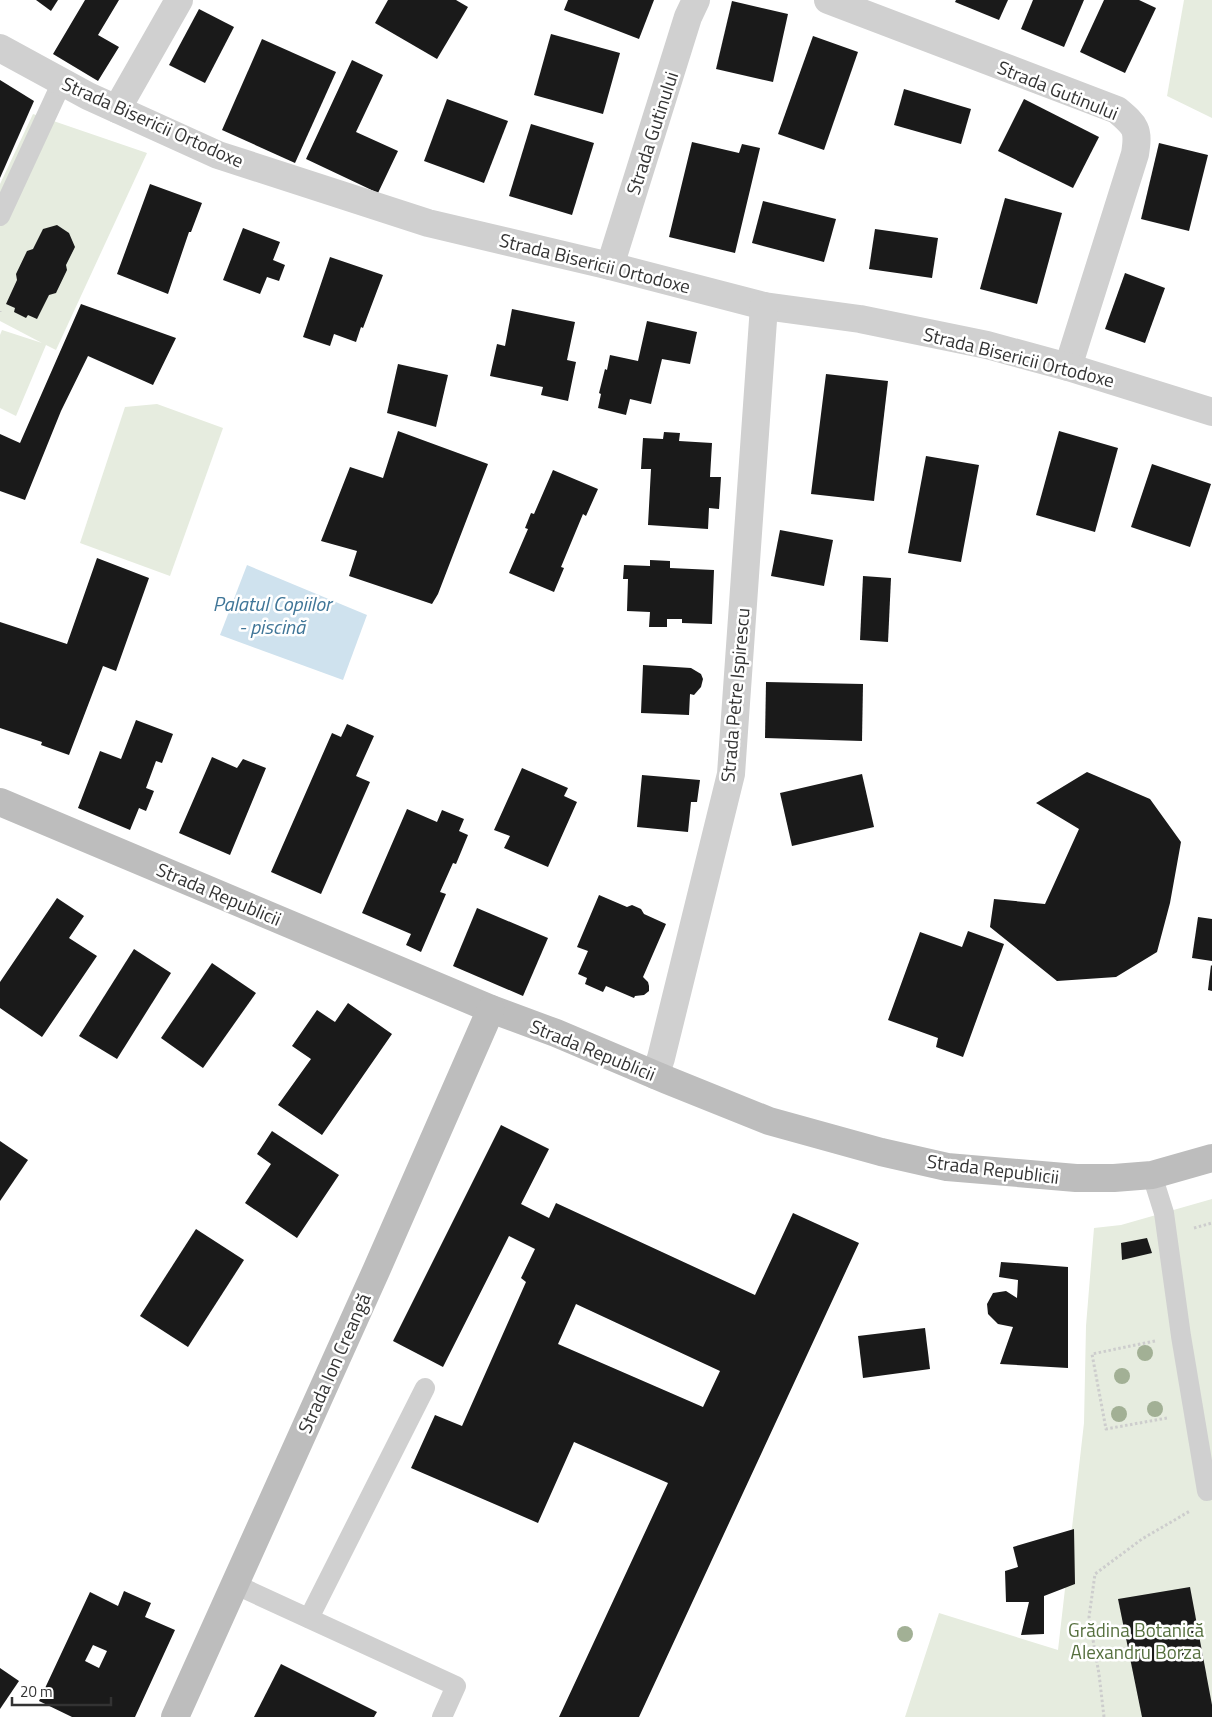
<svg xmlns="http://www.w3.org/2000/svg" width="1212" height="1717" font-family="'Titillium Web',sans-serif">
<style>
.green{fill:#e6ecdf}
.water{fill:#cfe2ee}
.building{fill:#1a1a1a;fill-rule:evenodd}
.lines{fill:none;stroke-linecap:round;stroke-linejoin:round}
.path{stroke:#cdcdcd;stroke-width:3;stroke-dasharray:2.5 2.5;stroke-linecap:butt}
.lane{stroke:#d0d0d0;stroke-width:20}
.street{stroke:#d0d0d0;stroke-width:28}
.secondary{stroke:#bdbdbd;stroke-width:28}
.tree{fill:#a2b095}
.labels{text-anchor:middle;stroke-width:5;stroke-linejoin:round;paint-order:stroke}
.street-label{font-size:19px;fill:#333;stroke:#fff}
.park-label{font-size:19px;fill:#56703f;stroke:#fff}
.water-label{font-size:20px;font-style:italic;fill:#3f7597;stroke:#fff}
</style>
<rect width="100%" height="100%" fill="#fff"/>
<g class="green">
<path d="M1184 0H1212V118L1167 96Z"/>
<path d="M33 114 147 153 56 350 46 345 16 416 0 408V335L2 330 42 343 0 321V184Z"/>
<path d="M157 404 223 428 170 576 80 543 125 407Z"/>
<path d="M1212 1199V1717H905L939 1613 1058 1650 1084 1423 1086 1326 1094 1228 1121 1225Z"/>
</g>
<path class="water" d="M247 565 367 615 343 680 220 635Z"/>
<g class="building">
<path d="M36 0H58L51 11Z"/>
<path d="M85 0H119L98 35 119 47 98 81 53 54Z"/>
<path d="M388 0H456L468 7 437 59 375 23Z"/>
<path d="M568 0H654L639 39 564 10Z"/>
<path d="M956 0H1008L999 20 955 2Z"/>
<path d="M1033 0H1084L1064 47 1021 29Z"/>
<path d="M1104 0H1139L1156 8 1125 73 1080 52Z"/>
<path d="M732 1 788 14 773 82 716 69Z"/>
<path d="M199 9 234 27 205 83 169 65Z"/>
<path d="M551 34 620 53 603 114 534 95Z"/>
<path d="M813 36 858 52 824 150 778 134Z"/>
<path d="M262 39 336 72 295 163 222 130Z"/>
<path d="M352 60 383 75 356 132 398 151 378 193 306 159Z"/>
<path d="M0 80 34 101 0 178Z"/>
<path d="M904 89 971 109 961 144 894 125Z"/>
<path d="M447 99 508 121 484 183 424 161Z"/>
<path d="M1024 99 1099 137 1073 188 998 151Z"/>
<path d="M531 124 594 143 572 215 509 196Z"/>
<path d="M692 142 739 153 742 144 760 148 735 253 669 237Z"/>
<path d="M1159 143 1208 155 1189 231 1141 219Z"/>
<path d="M150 184 202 203 191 232H189L168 294 117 274Z"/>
<path d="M1005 198 1062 213 1037 304 980 289Z"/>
<path d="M763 201 836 219 824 262 752 243Z"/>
<path d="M57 225 69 233 75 247 66 265 67 270 56 293 49 295 37 319 28 315 26 318 14 312 15 308 6 304 17 280 16 274 27 251 33 249 43 229Z"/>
<path d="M243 228 280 242 273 260 285 265 279 281 267 277 260 294 223 280Z"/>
<path d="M875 229 938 238 932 278 869 269Z"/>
<path d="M330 257 383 275 363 328 361 327 356 342 334 334 330 346 303 337Z"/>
<path d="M1125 273 1165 288 1145 343 1105 329Z"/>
<path d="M81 304 176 338 153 385 88 356 61 411 25 500 0 491V434L20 443Z"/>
<path d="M512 309 575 322 567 360 576 362 568 401 541 395 543 387 490 376 497 344 505 346Z"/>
<path d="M647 321 697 332 690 364 662 359 651 404 630 399 626 415 598 408 601 394 599 393 605 369 607 370 610 355 638 361Z"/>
<path d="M398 364 448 375 436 427 387 413Z"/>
<path d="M826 374 888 381 874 501 811 494Z"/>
<path d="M398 431 488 464 438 594 432 604 349 576 357 551 321 541 350 467 383 478Z"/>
<path d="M1059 431 1118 448 1095 532 1036 515Z"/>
<path d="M664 432 680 433 679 441 712 443 710 477H721L719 509 709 508 708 529 648 525 651 469H641L643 438 663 439Z"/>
<path d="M926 456 979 465 961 562 908 553Z"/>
<path d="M1152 464 1211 484 1190 547 1131 527Z"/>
<path d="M553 470 598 489 586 516 583 514 561 567 564 568 554 592 509 573 528 529 525 528 531 513 534 514Z"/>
<path d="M780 530 833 540 824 586 771 576Z"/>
<path d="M97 558 149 578 116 671 103 666 69 755 41 745 42 742 0 728V622L67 644Z"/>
<path d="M650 560 670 561V568L714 570 712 624 682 623V619H667V627H649L650 612 627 611 628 579H623L624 565 650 566Z"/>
<path d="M863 576 891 578 888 642 860 640Z"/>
<path d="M643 665 691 668 701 674 703 679 701 687 694 695 690 694 689 715 641 713Z"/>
<path d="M766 682 863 684 862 741 765 738Z"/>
<path d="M136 720 173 734 162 763 156 761 146 788 154 791 146 811 139 808 130 830 78 808 100 751 121 759Z"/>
<path d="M347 724 374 736 356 776 370 782 321 894 271 872 332 733 341 737Z"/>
<path d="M212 757 237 768 243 759 266 768 230 855 179 833Z"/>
<path d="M522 768 568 788 564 796 577 802 548 867 504 848 510 836 494 830Z"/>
<path d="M1087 772 1150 799 1181 842 1170 903 1157 952 1116 977 1057 981 990 927 994 899 1045 904 1079 829 1036 803Z"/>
<path d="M862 774 874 827 792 846 780 793Z"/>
<path d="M642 775 700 780 697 802H691L688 832 637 827Z"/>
<path d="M407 809 437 822 442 810 464 819 459 831 468 835 456 864 453 863 440 892 446 894 421 952 406 945 411 934 362 913Z"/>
<path d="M599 895 627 907 632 905 641 909 644 914 666 924 643 977 648 982 649 986V991L644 995 635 996 634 998 606 986 603 992 585 984 587 978 578 974 588 951 577 947Z"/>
<path d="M57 898 84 916 69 938 97 956 42 1037 0 1008V982Z"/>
<path d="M477 908 548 938 523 996 453 966Z"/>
<path d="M1198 917 1212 919V961L1192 958Z"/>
<path d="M968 931 1004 944 963 1057 936 1047 938 1038 888 1020 920 932 962 947Z"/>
<path d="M134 949 171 973 117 1059 79 1036Z"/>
<path d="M212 963 256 993 203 1068 161 1038Z"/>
<path d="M1211 965 1212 966V991L1208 990Z"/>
<path d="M348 1003 392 1034 322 1135 278 1105 311 1059 292 1046 317 1010 335 1022Z"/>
<path d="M501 1125 549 1149 521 1204 549 1218 556 1203 755 1295 793 1213 859 1243 639 1717H559L668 1483 574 1442 538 1523 411 1468 435 1415 462 1426 526 1282 521 1278 535 1249 509 1236 443 1367 393 1341ZM576 1304 720 1371 703 1407 558 1344Z"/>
<path d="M272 1131 339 1175 297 1238 245 1203 271 1164 257 1154Z"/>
<path d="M0 1141 28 1160 0 1201Z"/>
<path d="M196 1229 244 1260 188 1347 140 1316Z"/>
<path d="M1147 1238 1152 1253 1122 1260 1121 1243Z"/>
<path d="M1001 1262 1068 1267V1368L1000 1364 1013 1327 998 1324 988 1314 987 1304 993 1293 1006 1291 1017 1298 1018 1280 999 1277Z"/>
<path d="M925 1328 930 1369 863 1378 858 1336Z"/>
<path d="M1074 1529 1075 1584 1044 1596V1634L1021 1635 1029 1602H1006L1005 1571 1018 1567 1013 1547Z"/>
<path d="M1190 1587 1212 1705V1717H1142L1118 1599Z"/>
<path d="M124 1591 151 1603 145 1617 175 1630 135 1717H72L39 1701 90 1592 118 1606ZM93 1645 107 1651 99 1668 85 1661Z"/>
<path d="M281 1664 377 1712 374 1717H254Z"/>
<path d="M0 1668 19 1681 0 1709Z"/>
</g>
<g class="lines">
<g class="path">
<path d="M0 312V311"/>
<path d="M1194 1228 1212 1223"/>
<path d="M1155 1341 1092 1354 1106 1429 1167 1418"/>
<path d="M1104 1717 1099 1674 1089 1617 1095 1574 1142 1539 1190 1511"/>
</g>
<g class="lane">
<path d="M0 216 62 82"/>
<path d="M1152 1175 1164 1213 1181 1336 1207 1491"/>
<path d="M234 1584 456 1686 442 1717"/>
<path d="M309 1618 425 1388"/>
</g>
<g class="street">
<path d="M828 0 1117 110C1136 126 1139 129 1135 154L1068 367"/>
<path d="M0 48 88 96 218 155 428 223 610 266 764 306 860 319 987 345 1068 367 1212 412"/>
<path d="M117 109 179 0"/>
<path d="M610 266 688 17 696 0"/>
<path d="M655 1075 661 1058 731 774 764 306"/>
</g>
<g class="secondary">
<path d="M0 802 491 1009 556 1033 667 1080 769 1121 881 1152 947 1167 1076 1178H1114L1152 1175 1212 1158"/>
<path d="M175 1717 376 1271 491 1009"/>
</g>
</g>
<g class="tree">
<circle cx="1145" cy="1353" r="8"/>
<circle cx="1122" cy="1376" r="8"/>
<circle cx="1155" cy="1409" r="8"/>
<circle cx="1119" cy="1414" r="8"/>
<circle cx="905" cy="1634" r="8"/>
</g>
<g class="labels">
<g class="street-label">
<text transform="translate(1058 90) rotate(22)" y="7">Strada Gutinului</text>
<text transform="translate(153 122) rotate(24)" y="7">Strada Bisericii Ortodoxe</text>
<text transform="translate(652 133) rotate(-72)" y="7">Strada Gutinului</text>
<text transform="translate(595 263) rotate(14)" y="7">Strada Bisericii Ortodoxe</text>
<text transform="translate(1019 357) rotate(14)" y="7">Strada Bisericii Ortodoxe</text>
<text transform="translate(735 695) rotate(-85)" y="7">Strada Petre Ispirescu</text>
<text transform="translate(219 894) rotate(23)" y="7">Strada Republicii</text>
<text transform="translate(593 1050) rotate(22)" y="7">Strada Republicii</text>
<text transform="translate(993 1169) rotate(7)" y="7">Strada Republicii</text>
<text transform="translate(334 1363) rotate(-66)" y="7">Strada Ion Creangă</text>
</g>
<g class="park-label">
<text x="1136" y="1637">Grădina Botanică<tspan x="1136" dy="22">Alexandru Borza</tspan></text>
</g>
<g class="water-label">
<text x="272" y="611">Palatul Copiilor<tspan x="272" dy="23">- piscină</tspan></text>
</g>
</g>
<path d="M12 1697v8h99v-8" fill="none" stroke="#333333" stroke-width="2.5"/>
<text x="20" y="1697" font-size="15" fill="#333333" stroke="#ffffff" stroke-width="4" paint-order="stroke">20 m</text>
</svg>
